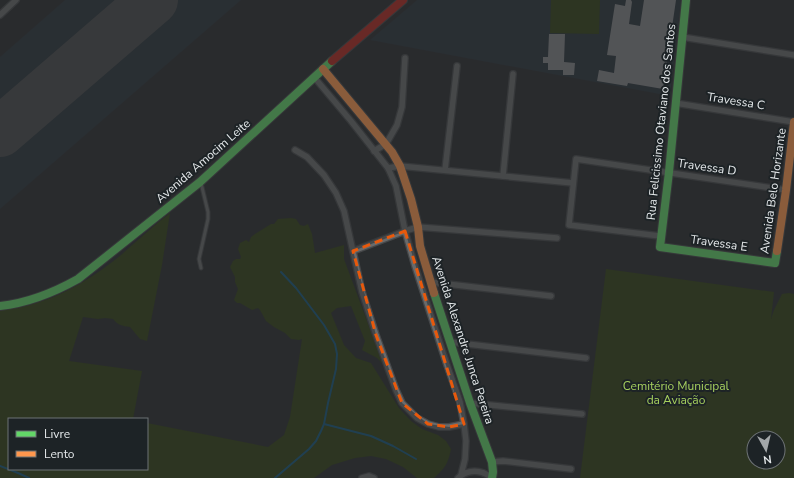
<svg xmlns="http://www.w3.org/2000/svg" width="794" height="478" font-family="'Nunito Sans',sans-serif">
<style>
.built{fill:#29333a}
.green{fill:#314014;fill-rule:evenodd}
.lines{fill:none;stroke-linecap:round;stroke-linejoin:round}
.stream{stroke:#15577d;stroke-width:2}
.runway{stroke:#484a4c;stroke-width:50}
.building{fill:#848588}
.lane-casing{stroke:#454749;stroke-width:5}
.street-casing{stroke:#454749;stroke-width:8}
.fast-casing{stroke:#454749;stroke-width:10}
.slow-casing{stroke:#454749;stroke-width:10}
.jam-casing{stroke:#454749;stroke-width:10}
.lane{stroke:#686a6b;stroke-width:3}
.street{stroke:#686a6b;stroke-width:5.5}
.fast{stroke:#63d668;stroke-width:8}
.slow{stroke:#ff974d;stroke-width:8}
.jam{stroke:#b3261e;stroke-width:8}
.marked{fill:none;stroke:#e8590c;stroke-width:3;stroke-dasharray:8 5;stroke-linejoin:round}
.labels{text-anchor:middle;stroke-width:4;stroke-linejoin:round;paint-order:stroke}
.street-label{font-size:12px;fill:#e5e9eb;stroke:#1d2326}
.park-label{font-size:12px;fill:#a6d05e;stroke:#1d2326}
</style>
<rect width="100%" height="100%" fill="#292c2e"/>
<g class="built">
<path d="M65 0H241L0 209V57Z"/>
<path d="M417 0H681L670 96 370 40Z"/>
</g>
<g class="green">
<path d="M551 0H600L599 34 550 33Z"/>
<path d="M170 213 162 265 147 341 140 339 130 327C122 326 118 325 113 319L105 318 98 319 83 317 69 361 142 371 133 419H9V469H147V423L268 447 284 435 290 417 302 339 299 340 291 339 285 333 274 327 266 321 260 310 258 308 252 310 240 303H237L234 300 238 289 235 282V277L230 267 233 261 236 259H240L241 257 238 249 240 243 246 240 249 242 251 237 255 234 271 224H274L278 219 291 218 296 219 300 225 304 226 308 224 312 234 315 253 344 245V259L383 364 377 358 362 350 365 341 351 306 337 308 331 313 344 345 356 358 371 363 399 408 411 421 422 429 438 435 446 441 451 449C448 464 445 468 434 478H417L403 467 386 459 371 456 355 458 332 465 314 478H0V309C12 308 25 307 36 303 65 295 98 274 121 255 137 241 153 226 170 213Z"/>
<path d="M606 269 774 292 771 319 774 310 782 294 789 293 794 294V478H580ZM754 438H778V462H754Z"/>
</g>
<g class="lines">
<g class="stream">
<path d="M324 424 371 436 393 446 416 459"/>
<path d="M0 466 18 473 29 478"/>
<path d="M275 478 309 449 316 441 321 431 324 424 328 403 336 369 337 354 335 344 324 325 296 288 281 272"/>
</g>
<path class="runway" d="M0 132 153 0"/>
</g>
<g class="building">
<path d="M626 0H631L632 2 629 24 640 26 644 0H676L663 89 628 83 627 86 597 81 599 70 614 73 616 56 607 55 615 4 625 6Z"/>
<path d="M549 34H565L564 62 575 63 574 75H563V70H548V63H543V57H548Z"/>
</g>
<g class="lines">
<defs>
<path id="lane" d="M201 268 199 259 208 219V212L201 183"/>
<g id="street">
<path d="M0 15 16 0"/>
<path d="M682 37 794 55"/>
<path d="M314 77 351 121 388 168 396 186 405 231 415 266 447 365 460 402 464 424 466 441 465 459 461 475"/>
<path d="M675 103 794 122"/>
<path d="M295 150 307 157 324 175 336 193 344 211 362 292 376 335 396 390 402 403 417 418 428 424 439 427H449L464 424"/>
<path d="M374 151 386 144 397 125 402 107 405 58"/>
<path d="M388 168 400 166 573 183"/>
<path d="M445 170 457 66"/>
<path d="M503 176 513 74"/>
<path d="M660 236 569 225 576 159 786 190"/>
<path d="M353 251 405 231 418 227 557 238"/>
<path d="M430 282 551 296"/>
<path d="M450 342 586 358"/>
<path d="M470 403 582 414"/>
<path d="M492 462 503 461 571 469"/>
<path d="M362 478 369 476 374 478"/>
<path d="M458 478C468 469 481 469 492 478"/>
</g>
<g id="fast">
<path d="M686 0 669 172 660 247 775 263 777 251"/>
<path d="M434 293 470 403 492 462 493 472 492 478"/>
<path d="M0 306C29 303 53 293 78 279L200 182 332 61"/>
</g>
<g id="slow">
<path d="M323 69 392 152 400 166 411 199 418 227 420 246 434 293"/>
<path d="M777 251 786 190 794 122"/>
</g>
<path id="jam" d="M332 61 403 0"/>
</defs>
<use href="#lane" class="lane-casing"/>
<use href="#street" class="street-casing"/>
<use href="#fast" class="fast-casing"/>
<use href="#slow" class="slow-casing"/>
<use href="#jam" class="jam-casing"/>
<use href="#lane" class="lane"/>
<use href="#street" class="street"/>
<use href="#fast" class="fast"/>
<use href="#slow" class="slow"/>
<use href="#jam" class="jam"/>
</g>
<path d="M0 0H794V478H0ZM405 231 464 424 449 427 428 424 402 403 376 335 353 251Z" fill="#292c2e" fill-opacity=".55" fill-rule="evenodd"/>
<path class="marked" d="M405 231 464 424 449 427 428 424 402 403 376 335 353 251Z"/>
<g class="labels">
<g class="street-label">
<text transform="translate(736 101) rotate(9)" y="4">Travessa C</text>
<text transform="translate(661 122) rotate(-84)" y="4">Rua Felicissimo Otaviano dos Santos</text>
<text transform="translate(203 161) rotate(-41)" y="4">Avenida Amocim Leite</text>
<text transform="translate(707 167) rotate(8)" y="4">Travessa D</text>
<text transform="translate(773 191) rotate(-82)" y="4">Avenida Belo Horizante</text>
<text transform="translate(719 243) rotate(8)" y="4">Travessa E</text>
<text transform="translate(463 340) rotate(72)" y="4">Avenida Alexandre Junca Pereira</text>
</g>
<g class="park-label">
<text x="676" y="390">Cemitério Municipal<tspan x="676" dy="14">da Aviação</tspan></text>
</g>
</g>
<rect x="8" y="418" width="140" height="52" fill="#1d2326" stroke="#6d7275"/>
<rect x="16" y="431" width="20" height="6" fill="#63d668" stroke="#6d7275"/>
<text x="44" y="438" font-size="12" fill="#e5e9eb">Livre</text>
<rect x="16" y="451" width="20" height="6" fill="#ff974d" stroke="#6d7275"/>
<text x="44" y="458" font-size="12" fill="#e5e9eb">Lento</text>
<g transform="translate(766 450) rotate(172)"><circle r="19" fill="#1d2326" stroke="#6d7275"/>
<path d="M0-3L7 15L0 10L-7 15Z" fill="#a3a7a9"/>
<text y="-6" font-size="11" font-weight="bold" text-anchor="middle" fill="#e5e9eb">N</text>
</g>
</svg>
